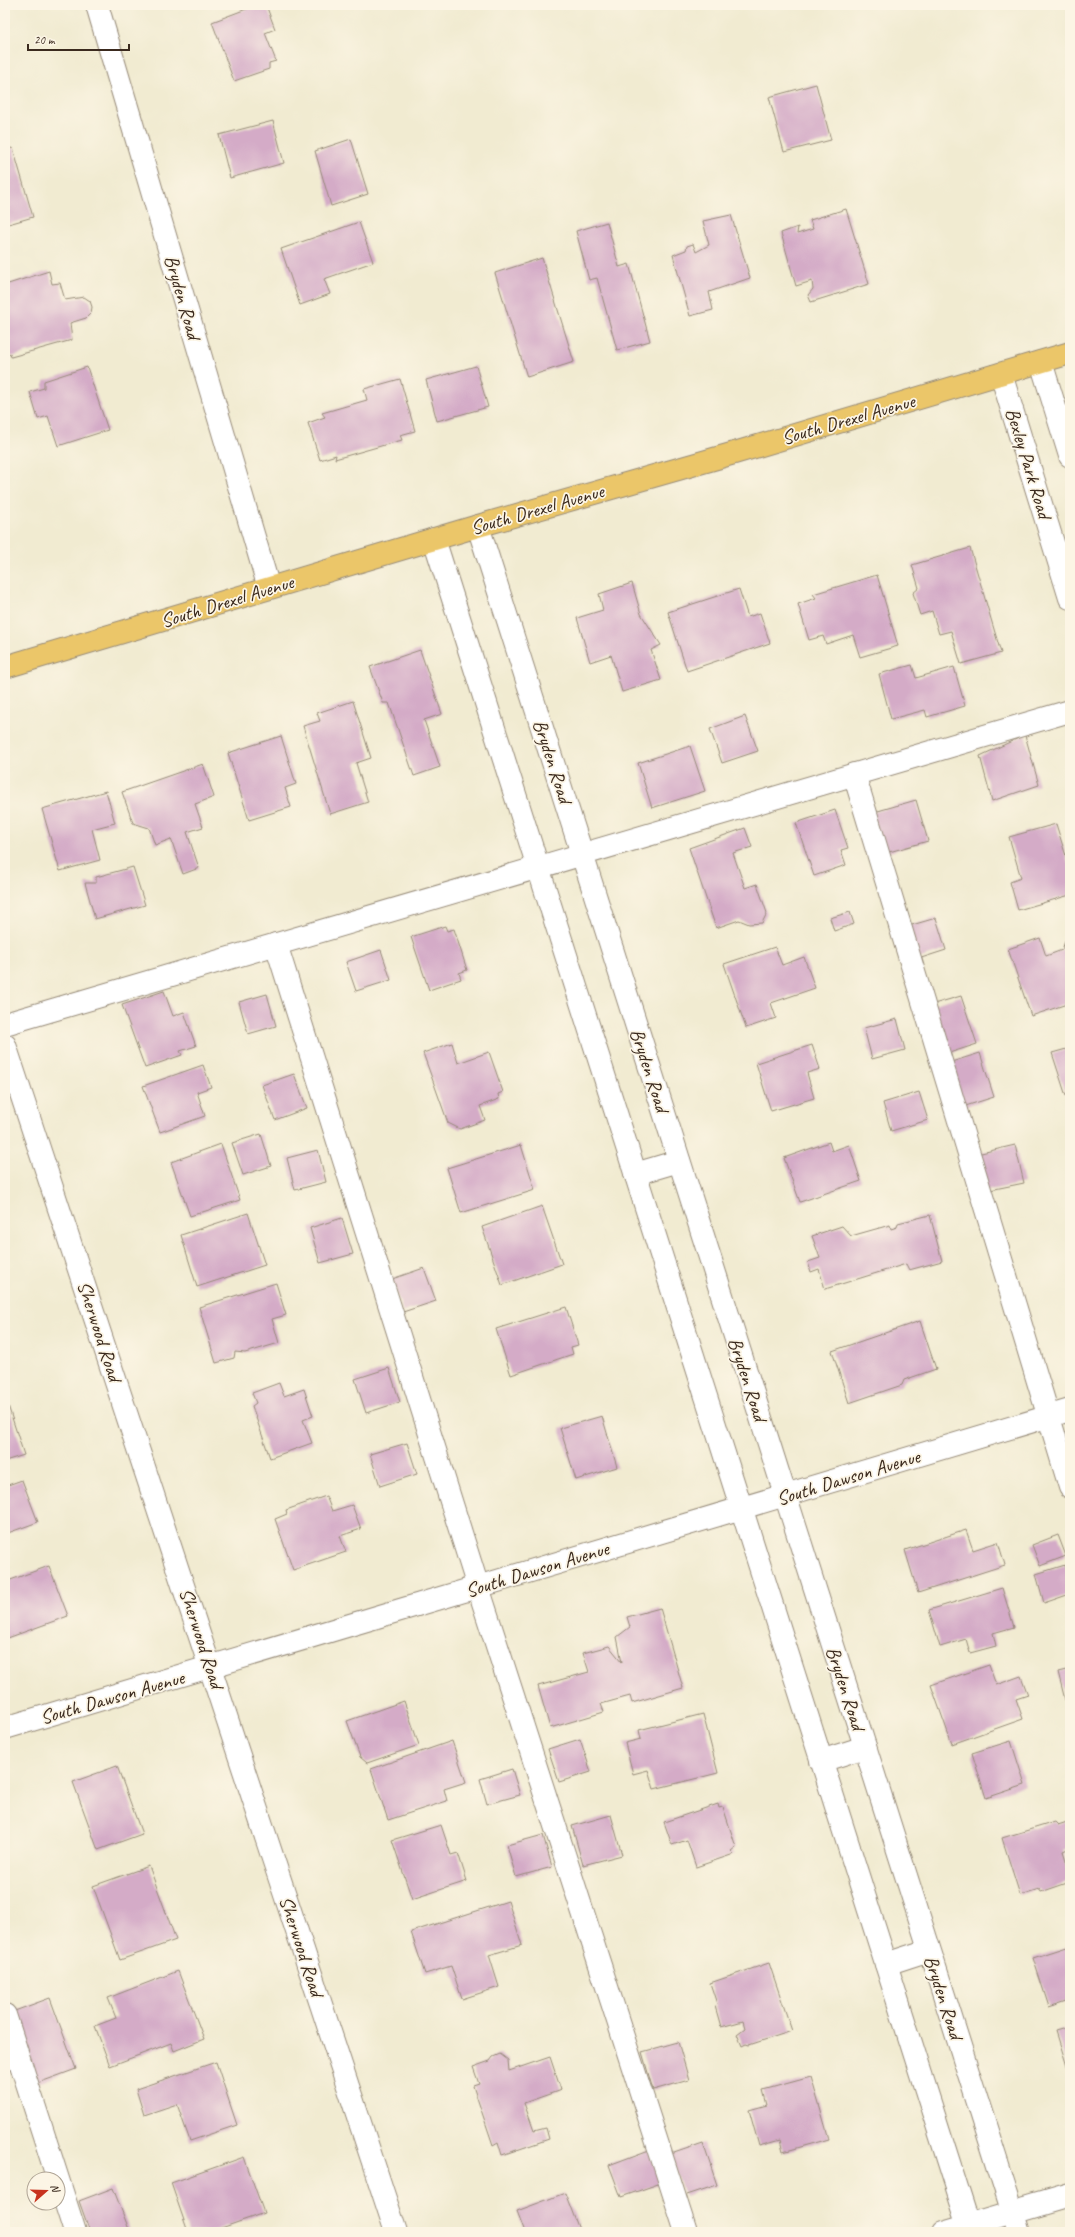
<svg xmlns="http://www.w3.org/2000/svg" width="1075" height="2237" font-family="Caveat,sans-serif">
<style>
.building{fill:#d4abc7}
.lines{fill:none;stroke-linecap:round;stroke-linejoin:round}
.minor-casing{stroke:#968a78;stroke-width:24}
.major-casing{stroke:#968a78;stroke-width:24}
.minor{stroke:#fff;stroke-width:22}
.major{stroke:#ebc669;stroke-width:22}
.labels{text-anchor:middle;stroke-width:3.5;stroke-linejoin:round;paint-order:stroke}
.street-label{font-size:20px;fill:#3b2a1e;stroke:#fcf5e5}
</style>
<rect width="100%" height="100%" fill="#fcf5e5"/>
<filter id="ink" filterUnits="userSpaceOnUse"><feTurbulence type="fractalNoise" baseFrequency=".025" numOctaves="2"/><feDisplacementMap in="SourceGraphic" scale="8" xChannelSelector="R" yChannelSelector="G"/><feConvolveMatrix kernelMatrix="1 2 1 2 8 2 1 2 1" color-interpolation-filters="sRGB"/></filter>
<filter id="wash" filterUnits="userSpaceOnUse"><feTurbulence type="fractalNoise" baseFrequency=".012" numOctaves="4" result="noise"/><feDisplacementMap in="SourceGraphic" scale="16" xChannelSelector="R" yChannelSelector="G"/><feGaussianBlur stdDeviation="0.9" result="paint"/><feColorMatrix in="noise" values="0 0 0 0 0 0 0 0 0 0 0 0 0 0 0 0 0 1.4 0 .05"/><feComposite in="paint" operator="in"/></filter>
<g filter="url(#wash)">
<rect width="100%" height="100%" fill="#f1ebd1"/>
<g id="blocks">
<g class="building">
<path d="M257 5H266L275 29 265 33 276 61 269 63V69L234 81 212 22Z"/>
<path d="M816 84 831 140 784 152 769 97Z"/>
<path d="M273 121 284 163 230 178 219 135Z"/>
<path d="M351 139 368 194 331 206 315 151Z"/>
<path d="M5 146 6 149 13 148 33 217 5 225Z"/>
<path d="M846 209 869 284 811 302 808 295 813 289 812 281 796 286 781 233 798 227 797 234 813 229 810 220Z"/>
<path d="M731 215 750 278 709 292 713 310 690 316 673 255 686 250 687 246 693 244 696 252 709 245 703 221Z"/>
<path d="M359 222 373 262 324 279 330 294 300 305 281 249Z"/>
<path d="M607 222 619 267 629 264 650 341 617 350 597 278 589 280 576 231Z"/>
<path d="M542 258 574 362 527 377 495 273Z"/>
<path d="M49 271 52 284 60 283 65 300 84 297 90 301 92 307 91 313 86 318 70 323 72 340 11 357 10 354 5 356V285Z"/>
<path d="M476 366 488 407 437 421 426 380Z"/>
<path d="M87 367 108 430 58 446 48 416 38 419 30 392 44 388V381Z"/>
<path d="M400 379 415 431 400 435 402 440 335 459 336 455 320 460 308 423 325 417 322 413 367 400 364 389Z"/>
<path d="M970 548 1001 653 961 664 951 631 939 634 932 611 920 615 913 593 919 588 912 565Z"/>
<path d="M877 575 898 646 860 657 853 635 826 644 823 636 809 640 798 604 816 598 813 594Z"/>
<path d="M632 583 641 614 661 645 651 650 661 680 622 692 611 655 590 662 577 618 603 610 599 594Z"/>
<path d="M739 589 748 617 760 613 770 643 687 671 668 612Z"/>
<path d="M420 650 442 714 424 720 440 767 414 776 389 703H383L370 667Z"/>
<path d="M912 665 916 678 954 667 965 706 927 717 925 710 891 719 879 674Z"/>
<path d="M353 701 371 758 356 763 368 802 330 814 303 726 320 721 317 713Z"/>
<path d="M745 716 758 751 722 763 710 729Z"/>
<path d="M1025 735 1039 785 992 801 980 756Z"/>
<path d="M281 736 296 784 285 788 291 807 249 820 228 753Z"/>
<path d="M690 746 705 791 652 808 638 763Z"/>
<path d="M203 764 214 797 195 804 203 827 187 832 199 868 183 874 171 839 155 845 149 828 133 823 122 792Z"/>
<path d="M106 791 115 823 92 829 100 860 60 871 42 809Z"/>
<path d="M916 800 928 841 882 854 871 813Z"/>
<path d="M835 810 848 848 841 850 846 865 814 876 796 823Z"/>
<path d="M1056 824 1070 869V895L1018 910 1010 882 1021 878 1009 837Z"/>
<path d="M745 828 752 847 733 853 745 888 757 884 767 913 762 923 749 924 739 920 716 928 689 848Z"/>
<path d="M133 867 145 905 95 919 85 883H96V877Z"/>
<path d="M850 912 854 924 834 931 830 918Z"/>
<path d="M936 918 946 950 915 960 905 927Z"/>
<path d="M445 926 447 931 454 929 467 970 459 973 461 979 429 990 411 937Z"/>
<path d="M1070 936V1003L1031 1016 1008 949 1040 938 1046 956 1062 950 1066 938Z"/>
<path d="M775 947 782 965 804 957 815 988 771 1003 776 1018 746 1028 724 964Z"/>
<path d="M381 950 391 980 356 991 346 962Z"/>
<path d="M164 991 173 1016 184 1012 196 1046 180 1051 182 1055 145 1068 122 1005Z"/>
<path d="M267 994 276 1026 248 1034 239 1002Z"/>
<path d="M961 996 977 1044 943 1055 927 1006Z"/>
<path d="M897 1019 905 1050 872 1059 864 1028Z"/>
<path d="M452 1043 458 1063 489 1052 503 1092 498 1094 499 1099 480 1106 485 1120 460 1129 448 1123 423 1053Z"/>
<path d="M812 1045 820 1069 807 1073 814 1098 771 1111 756 1063Z"/>
<path d="M1070 1048V1094L1066 1096 1052 1053Z"/>
<path d="M980 1053 994 1097 959 1108 945 1064Z"/>
<path d="M203 1065 211 1087 197 1092 205 1116 160 1132 143 1086Z"/>
<path d="M294 1074 307 1108 275 1120 262 1085Z"/>
<path d="M919 1092 928 1120 891 1131 883 1103Z"/>
<path d="M261 1134 271 1166 243 1175 232 1143Z"/>
<path d="M829 1142 832 1151 849 1145 861 1181 800 1202 784 1158Z"/>
<path d="M221 1144 240 1200 190 1216 171 1162Z"/>
<path d="M521 1145 535 1190 461 1213 447 1168Z"/>
<path d="M1015 1145 1024 1183 985 1191 977 1154Z"/>
<path d="M318 1150 326 1182 295 1190 287 1158Z"/>
<path d="M542 1206 562 1264 502 1285 482 1227Z"/>
<path d="M248 1213 265 1265 197 1287 181 1235Z"/>
<path d="M930 1215 942 1261 909 1270 906 1264 825 1289 819 1269 811 1272 808 1262 820 1258 812 1236 842 1226 851 1236 890 1225 891 1229 897 1227 898 1223Z"/>
<path d="M342 1218 353 1254 320 1263 310 1228Z"/>
<path d="M424 1268 436 1301 403 1312 392 1279Z"/>
<path d="M276 1283 286 1315 272 1319 279 1343 245 1353 235 1352 234 1358 216 1363 199 1307Z"/>
<path d="M566 1307 578 1345 571 1347 573 1354 511 1375 496 1329Z"/>
<path d="M920 1321 936 1369 904 1380 902 1385 849 1403 832 1351Z"/>
<path d="M389 1368 400 1402 366 1413 355 1379Z"/>
<path d="M279 1383 284 1396 304 1389 313 1416 303 1420 312 1443 270 1458 252 1406 256 1403 252 1393Z"/>
<path d="M5 1396 24 1455 5 1461Z"/>
<path d="M602 1416 617 1467 576 1480 560 1428Z"/>
<path d="M407 1443 417 1474 380 1486 370 1454Z"/>
<path d="M22 1480 38 1522 5 1534V1486Z"/>
<path d="M326 1496 332 1511 352 1505 361 1529 340 1536 346 1552 293 1570 275 1519 287 1514 286 1510Z"/>
<path d="M966 1530 973 1550 998 1542 1005 1565 918 1593 905 1550Z"/>
<path d="M1058 1535 1066 1556 1040 1566 1032 1545Z"/>
<path d="M1065 1565 1070 1580V1594L1044 1603 1036 1574Z"/>
<path d="M49 1566 68 1616 5 1639V1582Z"/>
<path d="M1002 1588 1014 1627 993 1633 996 1646 970 1653 966 1639 940 1647 929 1610Z"/>
<path d="M660 1608 683 1688 632 1703 630 1696 601 1704 604 1712 550 1728 538 1686 589 1672 583 1653 609 1646 622 1662 617 1637 630 1627 627 1617Z"/>
<path d="M989 1665 996 1685 1021 1676 1028 1695 1016 1699 1023 1719 952 1744 931 1685Z"/>
<path d="M1070 1669V1703L1066 1704 1058 1672Z"/>
<path d="M404 1701 419 1745 367 1763 360 1757 347 1721Z"/>
<path d="M703 1714 718 1773 654 1789 648 1770 633 1774 625 1743 641 1739 639 1730Z"/>
<path d="M580 1739 591 1772 559 1782 548 1749Z"/>
<path d="M452 1741 466 1782 444 1789 447 1801 388 1820 371 1769Z"/>
<path d="M1011 1741 1025 1785 986 1798 972 1753Z"/>
<path d="M117 1766 142 1834 98 1850 73 1782Z"/>
<path d="M512 1769 520 1795 487 1804 480 1779Z"/>
<path d="M718 1804 719 1808 723 1807 736 1847 731 1851 734 1854 696 1867 687 1840 672 1845 664 1822Z"/>
<path d="M611 1815 622 1855 583 1865 572 1826Z"/>
<path d="M1070 1821V1848L1063 1851 1070 1873V1882L1041 1892 1039 1889 1020 1895 1002 1838 1055 1822 1058 1825Z"/>
<path d="M441 1825 451 1855 458 1853 467 1881 412 1899 392 1840Z"/>
<path d="M543 1835 552 1867 516 1877 507 1845Z"/>
<path d="M149 1866 176 1940 120 1960 93 1886Z"/>
<path d="M508 1901 522 1945 489 1955 499 1987 462 1999 451 1966 425 1974 411 1932Z"/>
<path d="M1070 1946V2000L1049 2007 1033 1958Z"/>
<path d="M769 1963 792 2031 749 2045 746 2044 742 2046 737 2034 745 2028 743 2021 721 2027 715 2006 717 2004 710 1983Z"/>
<path d="M178 1971 204 2039 174 2051 171 2043 110 2066 95 2026 116 2018 108 1998Z"/>
<path d="M50 1998 76 2069 38 2083 12 2012Z"/>
<path d="M1070 2027V2076L1056 2031Z"/>
<path d="M678 2042 689 2080 653 2090 642 2052Z"/>
<path d="M500 2054 508 2060 509 2071 550 2057 561 2090 524 2103 534 2131 546 2128 549 2139 502 2155 498 2142 493 2145 473 2086 479 2084 473 2067 490 2061 493 2057Z"/>
<path d="M216 2062 237 2125 190 2141 177 2104 144 2115 136 2089Z"/>
<path d="M811 2077 829 2139 783 2152 780 2140 759 2146 749 2110 767 2105 763 2090Z"/>
<path d="M703 2143 717 2185 684 2196 671 2154Z"/>
<path d="M649 2150 661 2183 621 2197 609 2165Z"/>
<path d="M244 2157 264 2213 210 2232H188L171 2183Z"/>
<path d="M113 2188 130 2232H90L79 2201Z"/>
<path d="M565 2193 580 2232H525L517 2211Z"/>
</g>
</g>
</g>
<g filter="url(#ink)">
<use href="#blocks" fill-opacity="0" stroke="#968a78" stroke-width="1"/>
<g class="lines">
<defs>
<g id="minor">
<path d="M97 5 269 588"/>
<path d="M1041 362 1070 456"/>
<path d="M1001 374 1070 598"/>
<path d="M478 526 1019 2232"/>
<path d="M434 539 971 2232"/>
<path d="M854 774 1070 1487"/>
<path d="M276 944 478 1587 686 2232"/>
<path d="M5 1024 1070 711"/>
<path d="M5 1045 396 2232"/>
<path d="M635 1174 679 1161"/>
<path d="M5 1728 1070 1410"/>
<path d="M821 1761 865 1747"/>
<path d="M886 1964 929 1950"/>
<path d="M5 2015 75 2232"/>
<path d="M944 2232 1070 2195"/>
</g>
<path id="major" d="M5 667 478 526 731 454 1070 353"/>
</defs>
<use href="#minor" class="minor-casing"/>
<use href="#major" class="major-casing"/>
<use href="#minor" class="minor"/>
<use href="#major" class="major"/>
</g>
</g>
<g class="labels">
<g class="street-label">
<text transform="translate(183 297) rotate(74)" y="7">Bryden Road</text>
<text transform="translate(848 419) rotate(-16)" y="7">South Drexel Avenue</text>
<text transform="translate(1029 463) rotate(73)" y="7">Bexley Park Road</text>
<text transform="translate(537 509) rotate(-16)" y="7">South Drexel Avenue</text>
<text transform="translate(227 601) rotate(-17)" y="7">South Drexel Avenue</text>
<text transform="translate(553 761) rotate(72)" y="7">Bryden Road</text>
<text transform="translate(650 1070) rotate(72)" y="7">Bryden Road</text>
<text transform="translate(100 1331) rotate(72)" y="7">Sherwood Road</text>
<text transform="translate(748 1379) rotate(72)" y="7">Bryden Road</text>
<text transform="translate(848 1477) rotate(-17)" y="7">South Dawson Avenue</text>
<text transform="translate(537 1569) rotate(-17)" y="7">South Dawson Avenue</text>
<text transform="translate(202 1638) rotate(72)" y="7">Sherwood Road</text>
<text transform="translate(846 1688) rotate(72)" y="7">Bryden Road</text>
<text transform="translate(112 1697) rotate(-16)" y="7">South Dawson Avenue</text>
<text transform="translate(302 1946) rotate(72)" y="7">Sherwood Road</text>
<text transform="translate(944 1997) rotate(72)" y="7">Bryden Road</text>
</g>
</g>
<rect width="1075" height="2237" fill="none" stroke="#fcf5e5" stroke-width="20"/>
<g transform="translate(46 2191) rotate(70)"><circle r="19" fill="#fcf5e5" stroke="#afa495"/>
<path d="M0-3L7 15L0 10L-7 15Z" fill="#c8321e"/>
<text y="-6" font-size="11" font-weight="bold" text-anchor="middle" fill="#3b2a1e">N</text>
</g>
<path d="M28 44v6h101v-6" fill="none" stroke="#3b2a1e" stroke-width="2"/>
<text x="34" y="44" font-size="12" fill="#3b2a1e" stroke="#fcf5e5" stroke-width="3" paint-order="stroke">20 m</text>
</svg>
